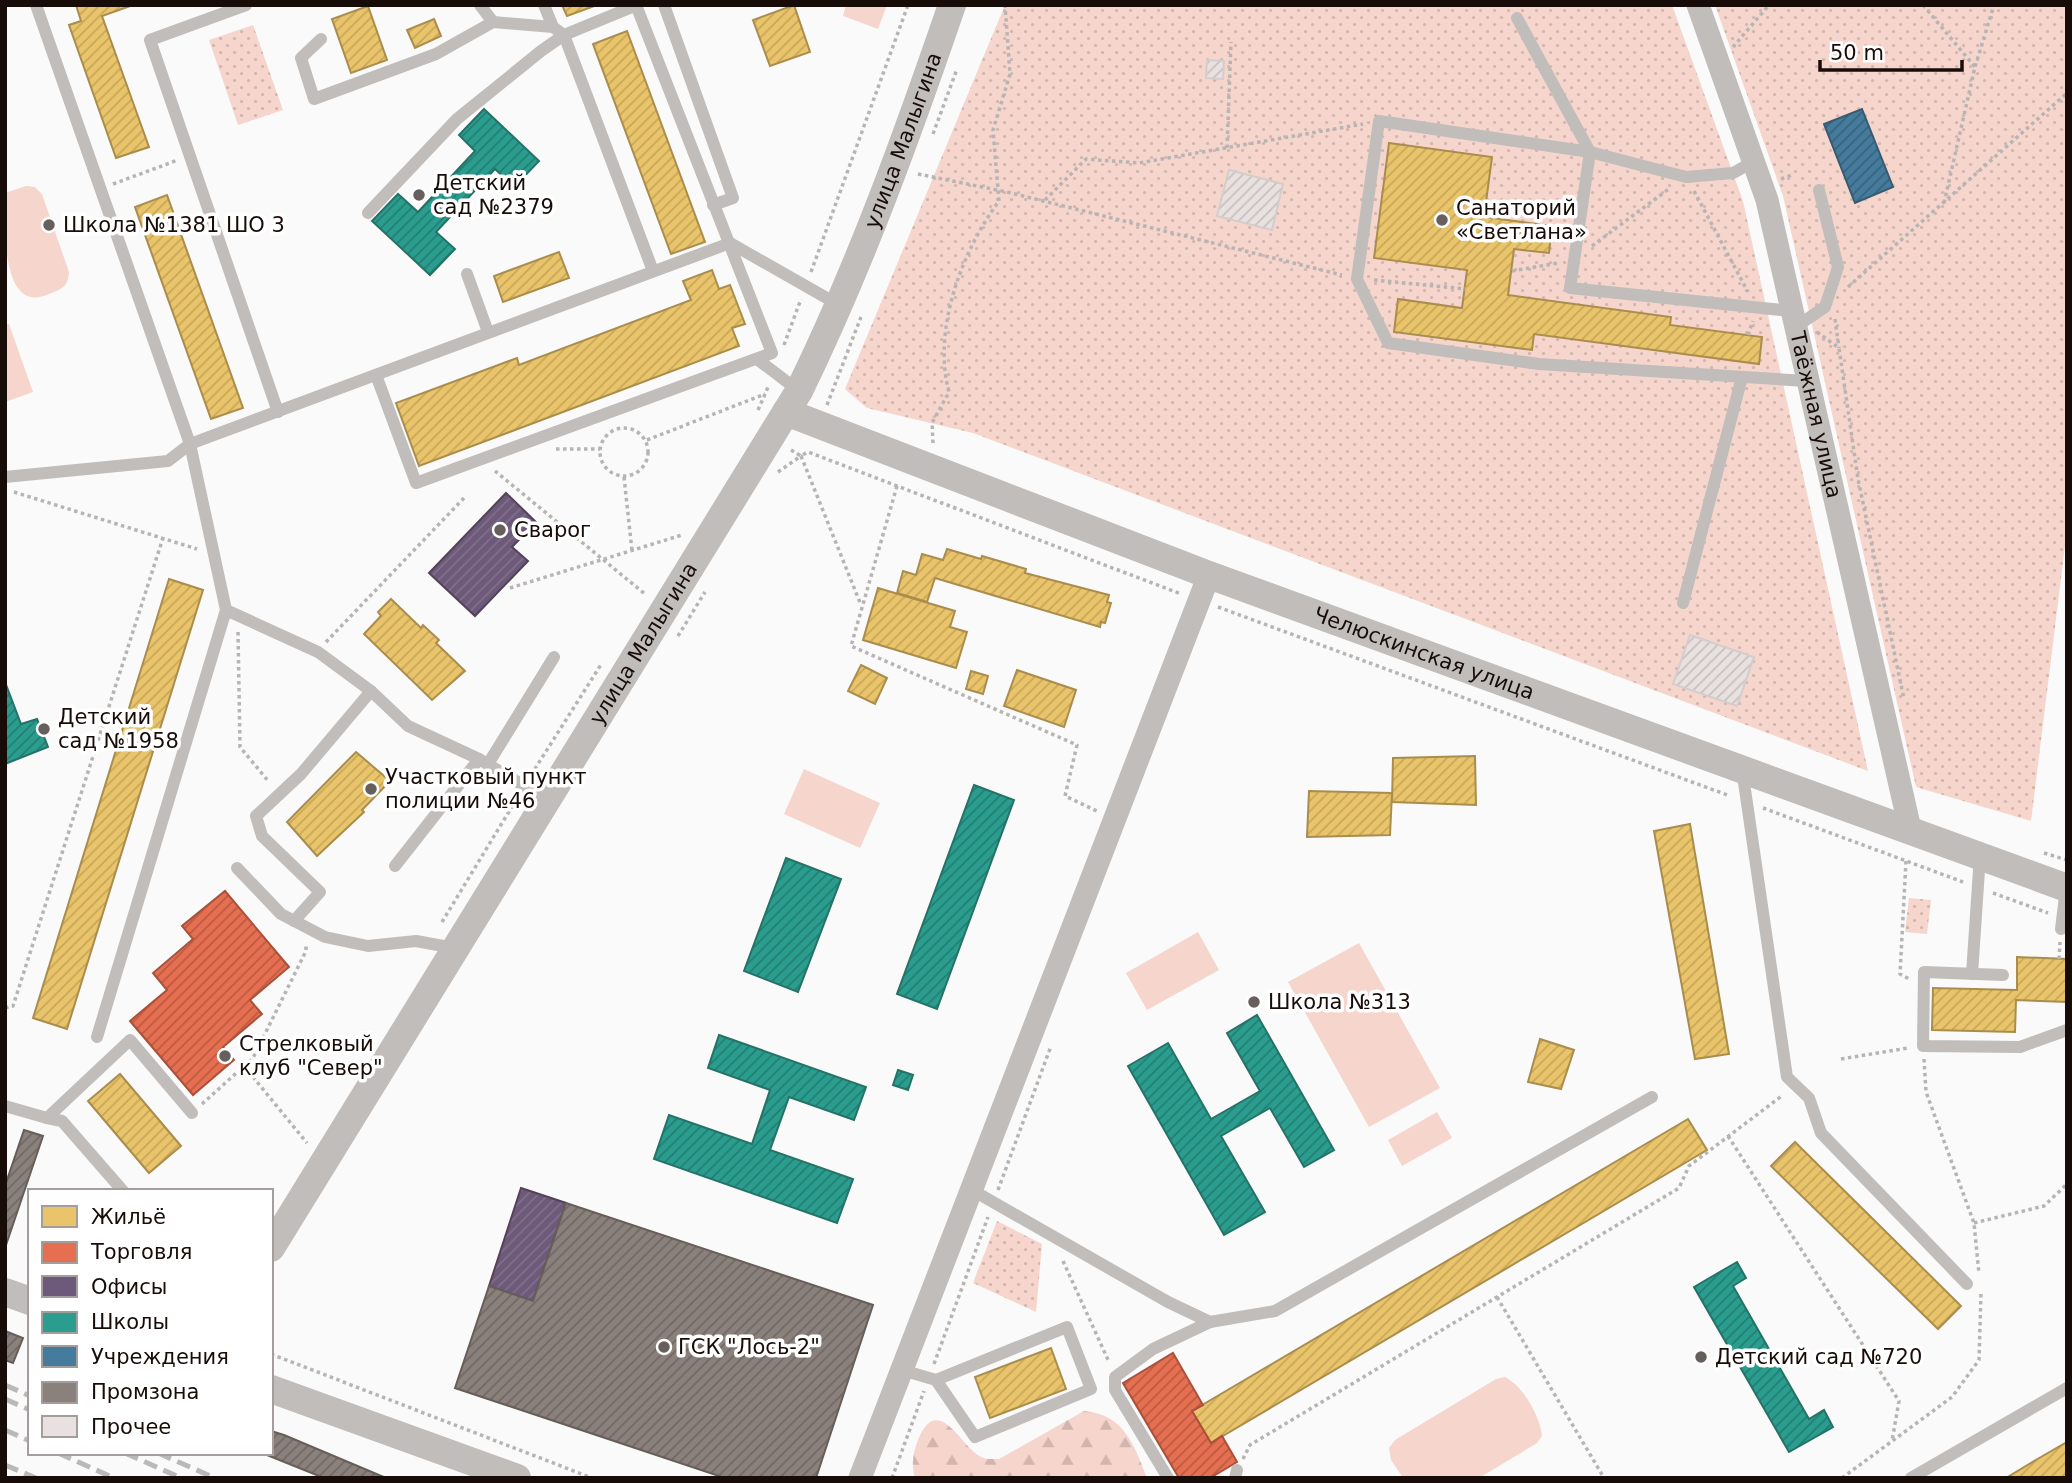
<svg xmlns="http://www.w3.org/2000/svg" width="2072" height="1483" font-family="'DejaVu Sans',sans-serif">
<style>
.forest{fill:url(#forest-firs)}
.park{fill:url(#park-dots)}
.pitch{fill:#f6d5cc}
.homes{fill:url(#homes-hatch);stroke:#aa8d4d;stroke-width:2}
.shops{fill:url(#shops-hatch);stroke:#a9513b;stroke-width:2}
.offices{fill:url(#offices-hatch);stroke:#544258;stroke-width:2}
.schools{fill:url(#schools-hatch);stroke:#257266;stroke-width:2}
.public{fill:url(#public-hatch);stroke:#385a70;stroke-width:2}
.industry{fill:url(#industry-hatch);stroke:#685e59;stroke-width:2}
.building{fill:url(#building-hatch);stroke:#d4cdcb;stroke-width:2}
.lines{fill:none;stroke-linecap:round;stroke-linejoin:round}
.path{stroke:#b7b4b3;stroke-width:3.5;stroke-dasharray:3.5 3.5;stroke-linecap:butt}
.service{stroke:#c0bdbb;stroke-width:12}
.minor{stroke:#c0bdbb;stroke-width:23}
.tertiary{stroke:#c0bdbb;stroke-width:28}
.rail{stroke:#bab9b7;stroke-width:5;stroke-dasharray:14 7;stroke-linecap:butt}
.poi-dot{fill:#675f5d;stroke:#fff;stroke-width:2.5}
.labels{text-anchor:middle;stroke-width:7;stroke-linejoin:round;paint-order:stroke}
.street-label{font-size:21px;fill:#180c08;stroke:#fff}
.poi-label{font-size:21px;fill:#180c08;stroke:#fff;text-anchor:start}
</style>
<defs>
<pattern id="forest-firs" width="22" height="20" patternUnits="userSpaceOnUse" patternTransform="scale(1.75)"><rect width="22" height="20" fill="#f6d5cc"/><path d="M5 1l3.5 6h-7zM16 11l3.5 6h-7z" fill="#d2b6ae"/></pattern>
<pattern id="park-dots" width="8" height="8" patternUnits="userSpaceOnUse" patternTransform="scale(1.75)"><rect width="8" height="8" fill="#f6d5cc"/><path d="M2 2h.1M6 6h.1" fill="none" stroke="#d2b6ae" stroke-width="1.8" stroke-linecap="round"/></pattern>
<pattern id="homes-hatch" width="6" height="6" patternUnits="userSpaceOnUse" patternTransform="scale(1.75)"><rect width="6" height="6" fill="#e9c46a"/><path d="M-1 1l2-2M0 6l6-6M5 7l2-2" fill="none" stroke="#c7a75a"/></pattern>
<pattern id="shops-hatch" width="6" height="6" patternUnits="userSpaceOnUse" patternTransform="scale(1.75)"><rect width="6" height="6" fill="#e76f51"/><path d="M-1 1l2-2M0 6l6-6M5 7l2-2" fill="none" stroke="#ba5a41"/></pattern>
<pattern id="offices-hatch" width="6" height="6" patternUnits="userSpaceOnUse" patternTransform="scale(1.75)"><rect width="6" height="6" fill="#6d597a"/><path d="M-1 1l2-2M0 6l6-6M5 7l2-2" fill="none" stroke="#807089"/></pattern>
<pattern id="schools-hatch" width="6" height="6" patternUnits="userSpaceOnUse" patternTransform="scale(1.75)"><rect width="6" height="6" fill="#2a9d8f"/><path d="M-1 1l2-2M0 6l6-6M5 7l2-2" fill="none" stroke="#237e73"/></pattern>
<pattern id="public-hatch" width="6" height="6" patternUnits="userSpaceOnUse" patternTransform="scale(1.75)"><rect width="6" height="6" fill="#457b9d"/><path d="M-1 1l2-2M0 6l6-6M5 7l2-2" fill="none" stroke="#39637e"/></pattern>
<pattern id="industry-hatch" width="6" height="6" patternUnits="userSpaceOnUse" patternTransform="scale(1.75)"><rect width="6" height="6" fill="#8a817c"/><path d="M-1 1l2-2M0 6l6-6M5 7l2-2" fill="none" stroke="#706864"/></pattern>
<pattern id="building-hatch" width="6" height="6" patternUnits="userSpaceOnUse" patternTransform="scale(1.75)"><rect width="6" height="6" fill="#e8e1df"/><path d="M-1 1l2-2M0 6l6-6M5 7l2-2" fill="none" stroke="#c6c0be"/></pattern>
</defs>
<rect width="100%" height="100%" fill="#fafafa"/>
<path class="forest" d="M1084 1411C1124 1414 1134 1445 1147 1478H915C911 1465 913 1452 918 1440 937 1392 961 1445 978 1455 985 1460 991 1459 999 1459Z"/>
<g class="park">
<path d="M1005 5H1672L1743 201 1868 771 973 433 867 408 845 389Z"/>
<path d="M1715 5H2067V530L2031 821 1916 787 1783 196Z"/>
<path d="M253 25 283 110 238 125 209 40Z"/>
<path d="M1909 898 1931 900 1927 934 1905 932Z"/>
<path d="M997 1221 1042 1244 1036 1312 973 1283Z"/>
</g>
<g class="pitch">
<path d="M846 5H887L878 29 843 16Z"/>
<path d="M26 186 35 187 42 194 69 272C68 287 62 289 49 294 0 316 5 225 5 193Z"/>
<path d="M9 324 33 392 5 402V325Z"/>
<path d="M804 769 880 803 860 848 784 814Z"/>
<path d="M1198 932 1219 970 1147 1010 1126 973Z"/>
<path d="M1359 943 1440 1088 1369 1127 1288 982Z"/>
<path d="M1437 1112 1452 1138 1402 1166 1388 1140Z"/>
<path d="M1505 1377C1523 1386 1540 1416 1542 1436L1537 1443 1479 1478H1403L1391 1460 1389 1448 1395 1440 1496 1379Z"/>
</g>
<g class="homes">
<path d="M76 5H133L102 16 149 147 116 158 69 25 81 21Z"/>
<path d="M562 5H597L567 16Z"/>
<path d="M794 5 810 52 770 66 753 20Z"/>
<path d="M368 6 387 60 351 73 332 19Z"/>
<path d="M434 19 441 36 415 48 407 30Z"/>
<path d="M627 31 705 242 671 254 593 44Z"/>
<path d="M1389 143 1492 157 1484 217 1552 226 1549 253 1514 249 1508 295 1671 317 1670 325 1762 337 1759 364 1534 334 1532 350 1394 332 1398 299 1462 308 1467 270 1374 258Z"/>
<path d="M167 195 243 408 211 419 135 207Z"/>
<path d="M559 252 569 278 503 302 494 276Z"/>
<path d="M712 270 719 289 730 285 745 324 732 328 739 346 419 466 396 403 517 358 519 365 691 300 683 281Z"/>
<path d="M947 549 981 559 982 556 1026 569 1025 573 1109 595 1107 602 1111 603 1105 623 1101 622 1100 627 935 578 927 602 897 593 903 571 916 575 922 554 943 560Z"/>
<path d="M169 579 203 590 67 1029 33 1018Z"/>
<path d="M878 588 955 611 950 627 967 632 956 668 863 640Z"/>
<path d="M391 599 421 628 423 625 439 640 436 643 465 671 432 700 364 634 381 616 378 612Z"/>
<path d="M861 665 887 678 875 704 848 691Z"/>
<path d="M1017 670 1076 690 1064 727 1004 706Z"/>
<path d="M971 671 988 676 983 694 966 689Z"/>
<path d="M356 752 390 781 362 810 364 812 317 856 287 822Z"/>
<path d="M1475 756 1476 805 1392 802 1393 758Z"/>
<path d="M1309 791 1392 793 1390 835 1307 837Z"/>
<path d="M1690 824 1729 1054 1695 1059 1654 831Z"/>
<path d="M2017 957 2067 959V1002L2016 1000 2015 1032 1932 1030 1933 988 2017 990Z"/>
<path d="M1540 1039 1574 1050 1561 1089 1528 1082Z"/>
<path d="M120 1074 181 1146 149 1173 88 1101Z"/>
<path d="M1688 1119 1707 1150 1211 1443 1192 1411Z"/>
<path d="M1795 1142 1961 1306 1938 1329 1771 1166Z"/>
<path d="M1051 1348 1066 1389 990 1418 975 1377Z"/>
<path d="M2067 1442V1478H2006L2034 1461Z"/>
</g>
<g class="shops">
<path d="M225 891 289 967 250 1000 262 1014 223 1047 234 1060 193 1095 130 1021 167 990 153 973 193 939 182 926Z"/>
<path d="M1173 1353 1203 1405 1192 1411 1211 1443 1222 1436 1237 1462 1210 1478H1179L1123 1383Z"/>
</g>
<g class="offices">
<path d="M506 493 536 522 512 547 528 561 475 616 429 573Z"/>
<path d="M521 1188 566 1203 533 1301 489 1286Z"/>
</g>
<g class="schools">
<path d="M484 109 539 161 514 187 495 169 436 232 455 249 430 275 372 221 398 194 418 212 475 151 459 135Z"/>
<path d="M5 682 21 724 37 719 48 747 5 764Z"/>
<path d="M974 785 1014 800 937 1009 897 994Z"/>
<path d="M786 858 841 879 798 992 744 971Z"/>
<path d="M1257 1015 1334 1150 1304 1167 1270 1108 1221 1136 1265 1212 1224 1235 1128 1066 1168 1043 1211 1119 1260 1091 1227 1033Z"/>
<path d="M719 1035 866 1087 854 1120 789 1097 770 1150 853 1179 837 1223 654 1159 669 1115 752 1144 770 1090 708 1068Z"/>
<path d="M898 1070 913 1075 908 1090 893 1085Z"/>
<path d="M1737 1262 1746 1278 1733 1286 1809 1419 1824 1410 1833 1427 1789 1452 1694 1287Z"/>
</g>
<path class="public" d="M1862 109 1893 187 1855 203 1824 124Z"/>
<g class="industry">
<path d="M24 1130 43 1136 5 1248V1186Z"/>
<path d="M566 1203 873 1305 816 1478H725L455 1388 489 1286 533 1301Z"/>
<path d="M5 1331 23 1338 13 1363 5 1360Z"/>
<path d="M271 1431 284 1435 386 1478H324L262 1453H271Z"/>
</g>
<g class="building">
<path d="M1207 60 1224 61 1223 79 1206 78Z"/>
<path d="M1229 170 1283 184 1272 230 1217 216Z"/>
<path d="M1690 635 1754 657 1737 706 1673 684Z"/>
</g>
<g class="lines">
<g class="path">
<path d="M1923 5 1975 67"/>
<path d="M1733 47 1769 5"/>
<path d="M933 134 957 69"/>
<path d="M1227 148 1231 42"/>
<path d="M918 174 1007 192 1342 275"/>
<path d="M1781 179 1792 175"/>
<path d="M113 184 178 160"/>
<path d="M1694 191 1748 292"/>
<path d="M1045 200 1086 159 1139 163 1363 124"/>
<path d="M1944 203 1975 67 1994 5"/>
<path d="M1592 246 1670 188"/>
<path d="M1512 271 1558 263"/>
<path d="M811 272 908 5"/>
<path d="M1374 280 1466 289"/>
<path d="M1848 287 2067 93"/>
<path d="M1835 319 1839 348"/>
<path d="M1817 332 1839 348 1858 479 1904 699"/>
<path d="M1748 335 1753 321"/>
<path d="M784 345 801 299"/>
<path d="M827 405 861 317"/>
<path d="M758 410 769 385"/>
<circle cx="624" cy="452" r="24"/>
<path d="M647 440 765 394"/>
<path d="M933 443 932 423 949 392C932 330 962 251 999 201L993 130 1010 74 1005 5"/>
<path d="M556 449H600"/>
<path d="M791 450 801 456 808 452 1181 594"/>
<path d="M495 471 645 594"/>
<path d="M778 472 801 456 861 605"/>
<path d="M624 477 632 551"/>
<path d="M897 486 851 646 1077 745 1065 796 1097 811"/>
<path d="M14 492 197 549"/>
<path d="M510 588 682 535"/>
<path d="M1218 607 1730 796"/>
<path d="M238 632 240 747 269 782"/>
<path d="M678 636 705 592"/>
<path d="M326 642 464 498"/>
<path d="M531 775 602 663"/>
<path d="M1763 808 1963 882"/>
<path d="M2044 853 2067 860"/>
<path d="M1906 861 1900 974 1909 979"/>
<path d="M1993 893 2048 913"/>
<path d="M442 922 516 800"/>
<path d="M2059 959 2060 942"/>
<path d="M5 1008 13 1006 163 538"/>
<path d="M1841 1059 1908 1048"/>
<path d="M1924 1059 1926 1092 1974 1223 1979 1274"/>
<path d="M244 1066 307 1143"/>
<path d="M202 1104 253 1058 306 951V943"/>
<path d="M1728 1136 1899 1401 1892 1441"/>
<path d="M998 1190 1051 1046"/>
<path d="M1974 1223 2044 1206 2067 1184"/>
<path d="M1063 1261 1109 1362"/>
<path d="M1497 1297 1604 1478"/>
<path d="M271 1354 592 1478"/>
<path d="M934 1364 988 1217"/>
<path d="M1243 1459 1250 1445 1679 1188 1689 1166 1783 1095"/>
<path d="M892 1478 924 1391"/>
<path d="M1842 1478 1952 1397 1979 1360 1981 1292"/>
</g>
<g class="service">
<path d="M36 5 190 444 226 610 97 1037"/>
<path d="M246 5 150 40 278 412"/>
<path d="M480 5 493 22 553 27"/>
<path d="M544 5 553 27 564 35 653 271"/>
<path d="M664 5 733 198 713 205"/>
<path d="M1517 18 1590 152 1570 288 1791 311"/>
<path d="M321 39 301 58 314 99 436 54 493 22"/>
<path d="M1753 162 1733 173 1686 177 1590 152 1379 121 1357 279 1388 343 1539 364 1806 381"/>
<path d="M368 213 457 119 541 51 564 35 637 5"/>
<path d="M730 243 839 305"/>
<path d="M467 274 488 332"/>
<path d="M1794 328 1825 307 1838 267 1819 190"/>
<path d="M757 359 799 391"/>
<path d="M376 375 416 483 772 353 636 5"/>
<path d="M5 477 168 461 190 444 730 243"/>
<path d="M1683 603 1742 377"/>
<path d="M226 610 318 652 371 691 408 726 479 759 546 799"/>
<path d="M488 764 554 657"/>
<path d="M1742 769 1787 1077 1809 1098 1821 1133 1967 1284"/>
<path d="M395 866 479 759"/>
<path d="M237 868 281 914 325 937 368 946 416 941 454 948"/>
<path d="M294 921 320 892 262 836 256 816 301 774 371 691"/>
<path d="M2061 929 2066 888"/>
<path d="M1972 974 1980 855"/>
<path d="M2003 975 1924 972 1923 1046 2020 1047 2067 1030"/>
<path d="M5 1106 47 1118 130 1040 192 1113"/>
<path d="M47 1118 62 1121 123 1191"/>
<path d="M972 1190 1168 1302 1210 1322 1275 1311 1652 1097"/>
<path d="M902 1370 936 1380 1067 1327 1091 1389 975 1437 936 1380"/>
<path d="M1168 1478 1115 1390V1377L1153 1349 1210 1322"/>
<path d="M1235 1478 1237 1470"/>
<path d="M1911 1478 2067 1388"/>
</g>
<g class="minor">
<path id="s1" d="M1698 5 1767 200 1910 829"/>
<path d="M860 1478 1209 575"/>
</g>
<g class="tertiary">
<path id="s2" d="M786 412 1209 575 2067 888"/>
<path id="s3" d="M271 1248 799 391C860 266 907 136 952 5"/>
<path d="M5 1292 30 1301"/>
<path d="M271 1389 517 1478"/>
</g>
<g class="rail">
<path d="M5 1385 30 1396"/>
<path d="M5 1399 30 1410"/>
<path d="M5 1430 30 1441"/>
<path d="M58 1453 114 1478"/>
<path d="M125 1453 181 1478"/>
<path d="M158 1453 215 1478"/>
<path d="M5 1465 36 1478"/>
</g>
</g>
<g class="poi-dot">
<circle cx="419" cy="195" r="7"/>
<circle cx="1442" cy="220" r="7"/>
<circle cx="49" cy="225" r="7"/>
<circle cx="500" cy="530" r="7"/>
<circle cx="44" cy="729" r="7"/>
<circle cx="371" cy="789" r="7"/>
<circle cx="1254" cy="1002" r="7"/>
<circle cx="225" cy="1056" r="7"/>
<circle cx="664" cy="1347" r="7"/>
<circle cx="1701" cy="1357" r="7"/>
</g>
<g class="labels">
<g class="street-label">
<text dy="7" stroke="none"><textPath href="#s3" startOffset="1278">улица Малыгина</textPath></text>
<text dy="7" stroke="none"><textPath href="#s1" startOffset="427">Таёжная улица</textPath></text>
<text dy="7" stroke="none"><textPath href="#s3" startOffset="710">улица Малыгина</textPath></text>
<text dy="7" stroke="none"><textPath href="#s2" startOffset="682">Челюскинская улица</textPath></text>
</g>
<g class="poi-label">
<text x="433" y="190">Детский<tspan x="433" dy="24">сад №2379</tspan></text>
<text x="1456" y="215">Санаторий<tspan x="1456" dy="24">«Светлана»</tspan></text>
<text x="63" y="232">Школа №1381 ШО 3</text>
<text x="514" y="537">Сварог</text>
<text x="58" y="724">Детский<tspan x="58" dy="24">сад №1958</tspan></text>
<text x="385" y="784">Участковый пункт<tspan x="385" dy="24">полиции №46</tspan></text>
<text x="1268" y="1009">Школа №313</text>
<text x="239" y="1051">Стрелковый<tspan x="239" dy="24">клуб "Север"</tspan></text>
<text x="678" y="1354">ГСК "Лось-2"</text>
<text x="1715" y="1364">Детский сад №720</text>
</g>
</g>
<rect width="2072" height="1483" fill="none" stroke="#180c08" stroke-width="14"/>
<rect x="28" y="1189" width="245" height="266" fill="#ffffff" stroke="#a39e9c" stroke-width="2"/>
<rect x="42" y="1206" width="35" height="21" fill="#e9c46a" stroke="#a39e9c" stroke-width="2"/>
<text x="91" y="1224" font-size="21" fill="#180c08">Жильё</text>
<rect x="42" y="1242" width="35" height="21" fill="#e76f51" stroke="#a39e9c" stroke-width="2"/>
<text x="91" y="1259" font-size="21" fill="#180c08">Торговля</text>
<rect x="42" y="1276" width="35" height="21" fill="#6d597a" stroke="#a39e9c" stroke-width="2"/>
<text x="91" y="1294" font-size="21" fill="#180c08">Офисы</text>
<rect x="42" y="1312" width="35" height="21" fill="#2a9d8f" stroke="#a39e9c" stroke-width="2"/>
<text x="91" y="1329" font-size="21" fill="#180c08">Школы</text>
<rect x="42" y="1346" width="35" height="21" fill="#457b9d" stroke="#a39e9c" stroke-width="2"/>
<text x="91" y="1364" font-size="21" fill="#180c08">Учреждения</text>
<rect x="42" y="1382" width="35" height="21" fill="#8a817c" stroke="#a39e9c" stroke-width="2"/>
<text x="91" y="1399" font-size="21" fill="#180c08">Промзона</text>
<rect x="42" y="1416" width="35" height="21" fill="#e8e1df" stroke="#a39e9c" stroke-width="2"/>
<text x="91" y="1434" font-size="21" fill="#180c08">Прочее</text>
<path d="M1820 60v10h142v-10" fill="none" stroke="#180c08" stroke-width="3.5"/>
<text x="1830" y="60" font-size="21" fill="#180c08" stroke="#ffffff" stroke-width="5" paint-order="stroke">50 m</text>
</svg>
